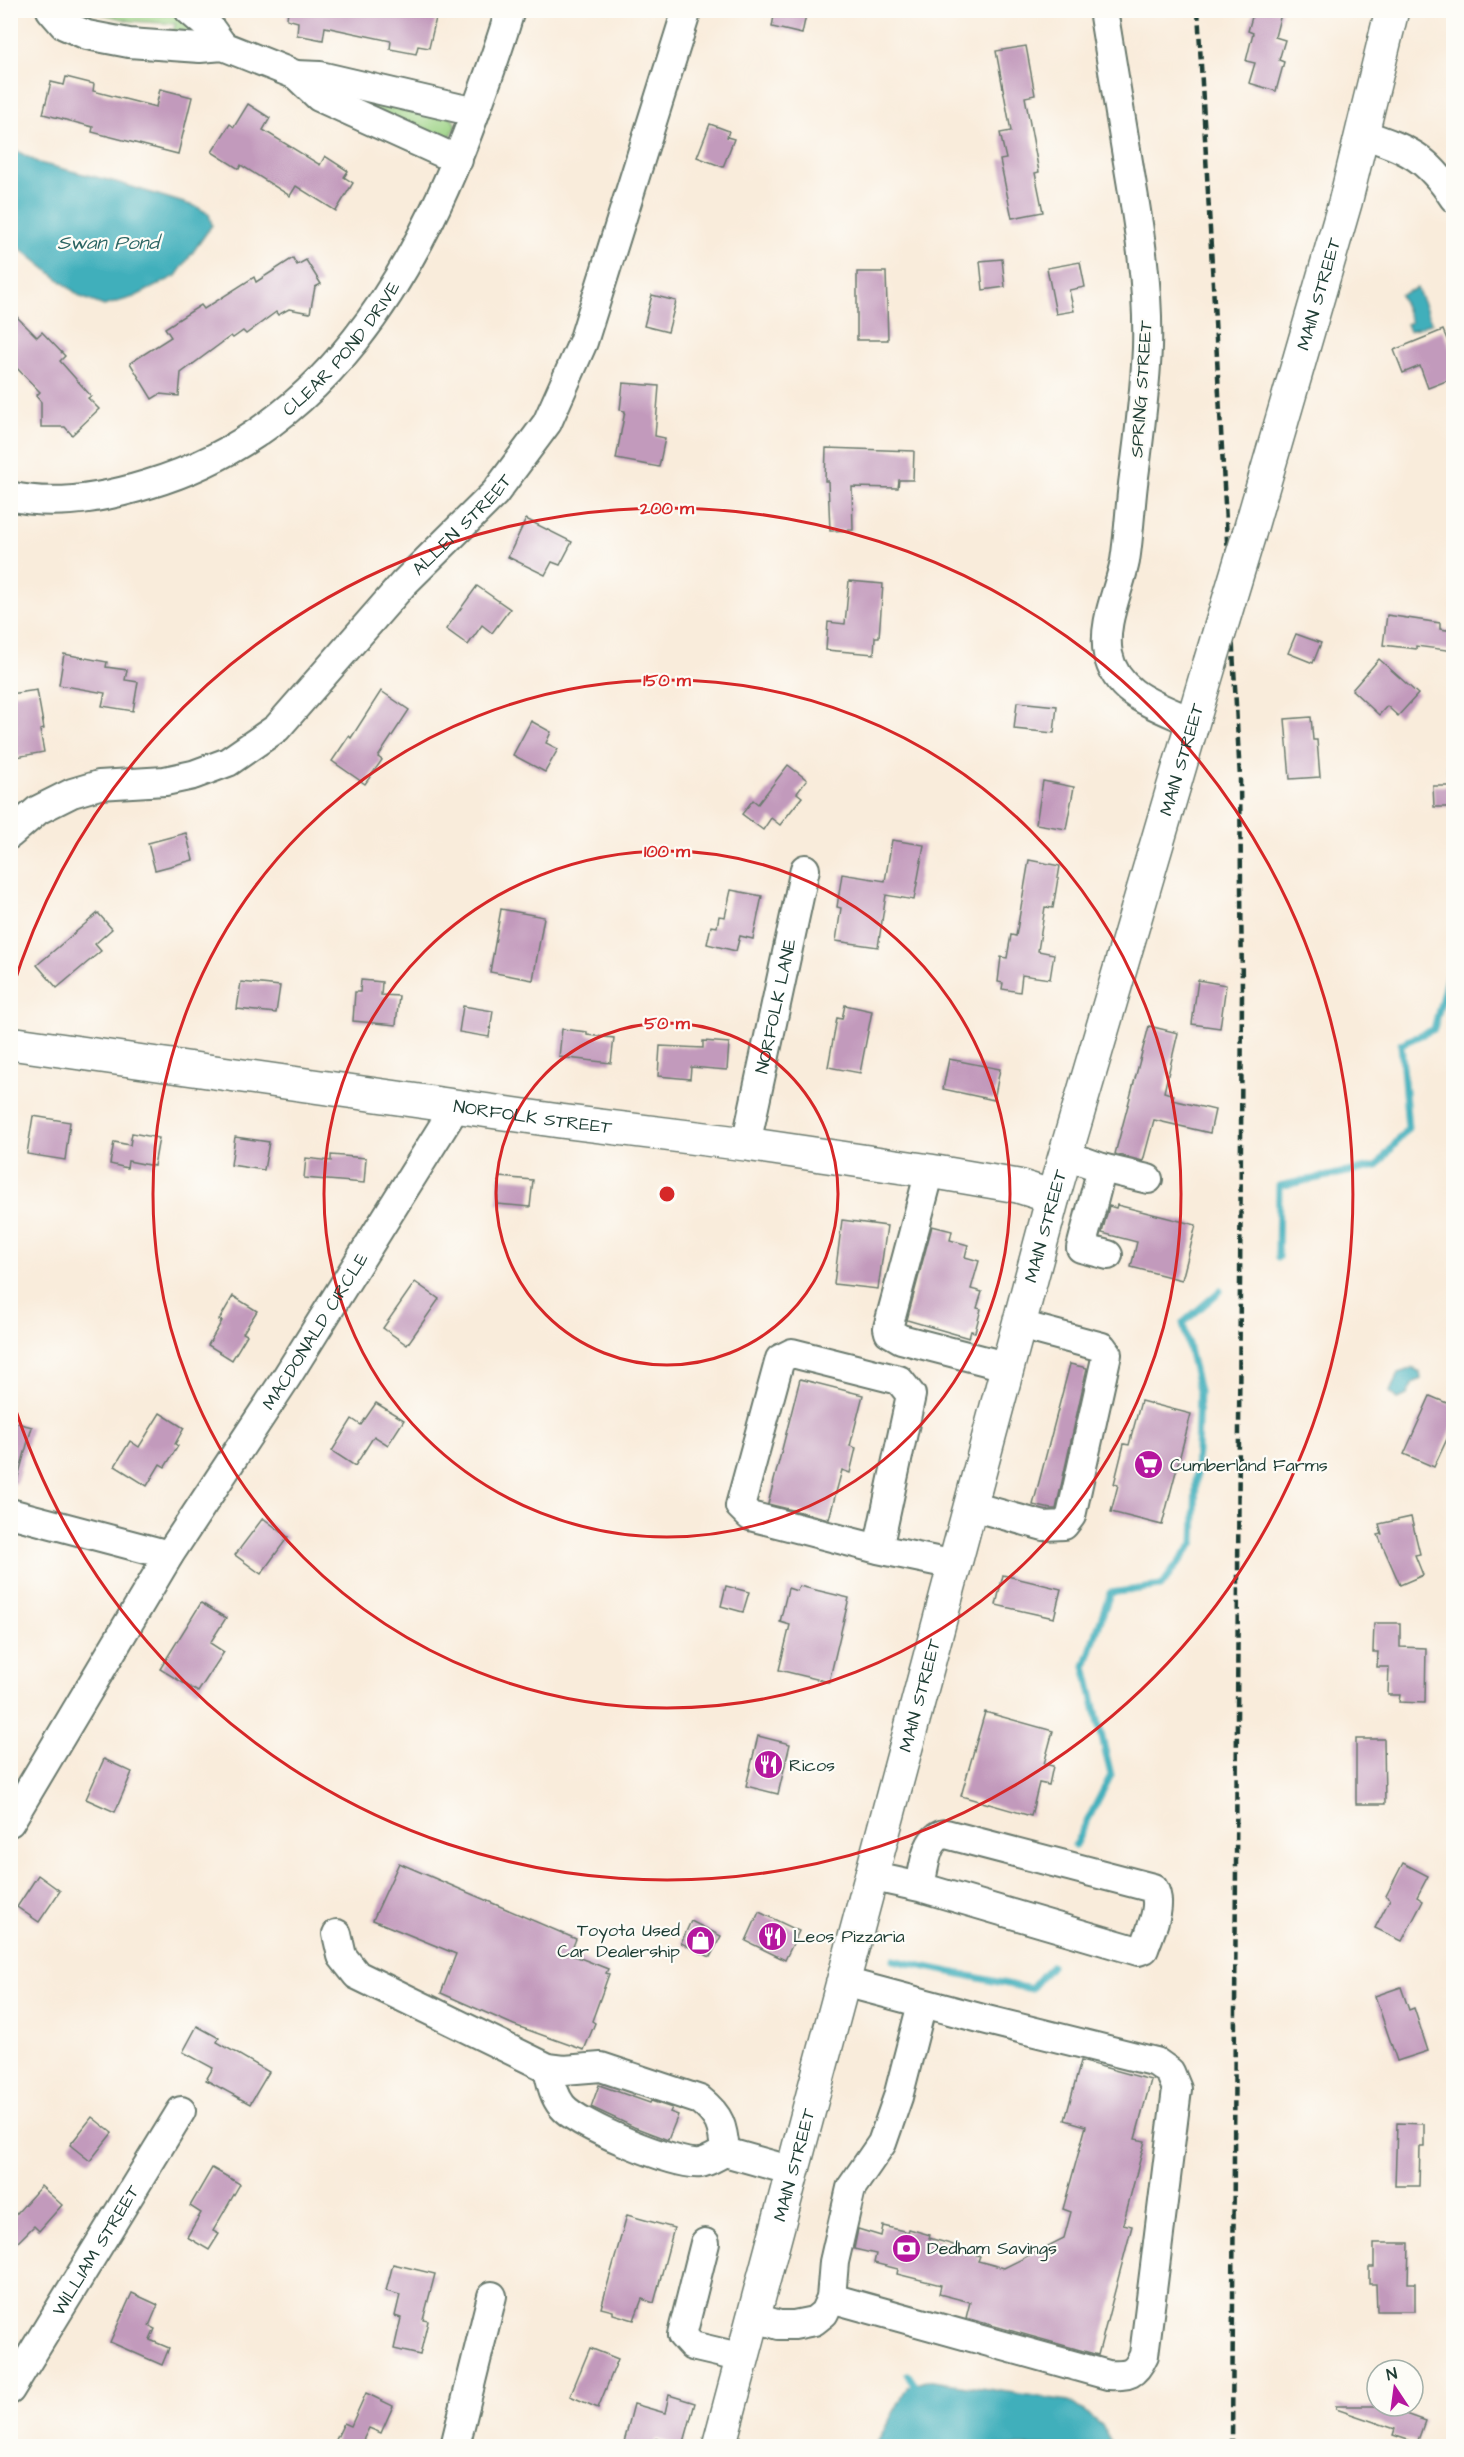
<svg xmlns="http://www.w3.org/2000/svg" width="1464" height="2457" font-family="'Architects Daughter',sans-serif">
<style>
.green{fill:#9bd284;stroke:#5d885c;stroke-width:1.5}
.water{fill:#40afbb;stroke:#307678;stroke-width:1.5}
.lines{fill:none;stroke-linecap:round;stroke-linejoin:round}
.stream{stroke:#40afbb;stroke-width:7}
.building{fill:#c29abc}
.minor-casing{stroke:#6b7a6e;stroke-width:32}
.major-casing{stroke:#6b7a6e;stroke-width:36}
.minor{stroke:#fff;stroke-width:28}
.major{stroke:#fff;stroke-width:33}
.rail{stroke:#1f3d34;stroke-width:4.5;stroke-dasharray:9 4.5;stroke-linecap:butt}
.major-bridge-casing{stroke:#6b7a6e;stroke-width:36;stroke-linecap:butt}
.major-bridge{stroke:#fff;stroke-width:33}
.ring{fill:none;stroke:#d62828;stroke-width:3}
.labels{text-anchor:middle;stroke-width:4.5;stroke-linejoin:round;paint-order:stroke}
.street-label{font-size:18px;fill:#1f3d34;stroke:#fdfcf7}
.poi-label{font-size:18px;fill:#1f3d34;stroke:#fdfcf7;text-anchor:start}
.water-label{font-size:20px;font-style:italic;fill:#2b6563;stroke:#fdfcf7}
.centre{fill:#d62828;stroke:#fdfcf7;stroke-width:3}
.ring-label{font-size:18px;text-anchor:middle;font-weight:bold;fill:#d62828;stroke:#fdfcf7;stroke-width:4.5;stroke-linejoin:round;paint-order:stroke}
</style>
<rect width="100%" height="100%" fill="#fdfcf7"/>
<filter id="ink" filterUnits="userSpaceOnUse"><feTurbulence type="fractalNoise" baseFrequency=".0167" numOctaves="2"/><feDisplacementMap in="SourceGraphic" scale="12" xChannelSelector="R" yChannelSelector="G"/><feConvolveMatrix kernelMatrix="1 2 1 2 8 2 1 2 1" color-interpolation-filters="sRGB"/></filter>
<filter id="wash" filterUnits="userSpaceOnUse"><feTurbulence type="fractalNoise" baseFrequency=".008" numOctaves="4" result="noise"/><feDisplacementMap in="SourceGraphic" scale="24" xChannelSelector="R" yChannelSelector="G"/><feGaussianBlur stdDeviation="1.35" result="paint"/><feColorMatrix in="noise" values="0 0 0 0 0 0 0 0 0 0 0 0 0 0 0 0 0 1.4 0 .05"/><feComposite in="paint" operator="in"/></filter>
<g filter="url(#wash)">
<rect width="100%" height="100%" fill="#f9ecdb"/>
<g class="green">
<path d="M62 11H175L200 32 168 40 176 24 131 21 93 12 81 24Z"/>
<path d="M325 84 452 117 456 126 451 136 440 141Z"/>
</g>
<g class="water">
<path d="M11 148 39 163 116 182 197 207 209 214 212 225 176 276 134 297 104 306 81 297 21 249 11 237Z"/>
<path d="M1417 288 1432 323 1409 331 1406 324 1411 322 1400 295Z"/>
<path d="M1413 1368 1420 1372 1421 1379 1413 1383 1407 1395 1398 1399 1390 1392 1398 1373Z"/>
<path d="M926 2380 1069 2401 1103 2426 1112 2446H876V2444L908 2386Z"/>
</g>
<g class="lines">
<g class="stream">
<path d="M1450 766 1454 795"/>
<path d="M1278 1257 1279 1186 1377 1166 1408 1128 1401 1044 1434 1029 1454 952"/>
<path d="M1075 1845 1111 1775 1085 1666 1110 1593 1161 1586 1194 1542 1199 1391 1183 1323 1220 1291"/>
<path d="M893 1960 1031 1989 1051 1966"/>
<path d="M908 2375 919 2391"/>
</g>
</g>
<g id="blocks">
<g class="building">
<path d="M288 10H429L427 16 436 18 429 48 418 46 416 54 390 49 391 41 325 27 323 40 297 35 298 22 287 19Z"/>
<path d="M775 10H807L802 34 772 27Z"/>
<path d="M1254 10H1282L1275 37 1285 40 1279 60 1284 62 1276 91 1249 83 1255 63 1246 61 1253 33 1248 31Z"/>
<path d="M1026 46 1035 95 1025 97 1039 172 1035 173 1043 212 1012 218 1000 160 1006 159 1000 133 1011 131 996 51Z"/>
<path d="M66 77 94 84 93 91 156 107 160 89 192 97 178 154 92 132 93 127 43 114 51 82 64 85Z"/>
<path d="M248 104 270 118 263 130 320 165 325 156 348 171 344 177 353 183 336 211 296 186 290 196 241 165 239 169 212 152 230 124 234 127Z"/>
<path d="M710 124 729 131 727 137 734 139 723 167 697 157Z"/>
<path d="M293 258 297 265 306 260 321 284 315 287 310 313 289 309 278 315 276 312 246 334 243 331 233 338 231 336 181 373 179 396 160 394 152 399 130 363 171 337 165 328 201 305 204 309 254 277 256 282Z"/>
<path d="M1002 259 1005 287 983 290 980 261Z"/>
<path d="M1080 262 1085 287 1069 290 1074 311 1056 314 1047 268Z"/>
<path d="M857 272H886L888 340H857Z"/>
<path d="M652 295 676 301 668 332 644 326Z"/>
<path d="M10 310 37 337 42 332 65 356 60 361 91 396 88 398 99 409 72 435 65 427H41V402L36 396 40 392 10 361Z"/>
<path d="M1443 330 1454 356V378L1428 388 1420 366 1403 373 1394 350Z"/>
<path d="M623 383 659 386 655 436 665 438 659 467 616 459 625 411 620 410Z"/>
<path d="M826 448 914 451 913 480H899L898 488 852 487 853 530 830 531 828 481H825Z"/>
<path d="M526 519 572 542 560 565 552 562 545 575 508 557Z"/>
<path d="M849 581 883 584 879 637H875L874 654 826 650 828 622 845 624Z"/>
<path d="M477 586 510 609 492 633 482 625 468 645 446 629Z"/>
<path d="M1387 615 1440 623V629L1454 631V651L1416 646V649L1383 645Z"/>
<path d="M1296 634 1321 643 1313 663 1288 653Z"/>
<path d="M64 654 107 662 106 667 127 670 125 680 138 682 133 711 102 706 105 693 59 685Z"/>
<path d="M1379 659 1418 694 1398 716 1387 706 1379 715 1352 690Z"/>
<path d="M37 690 44 729 40 730 44 752 17 757 10 719V694Z"/>
<path d="M381 691 409 710 378 757 382 760 365 784 332 761 349 736 351 738Z"/>
<path d="M1017 702 1057 706 1054 733 1014 729Z"/>
<path d="M1311 717 1313 740H1317L1320 777 1290 779 1285 719Z"/>
<path d="M531 721 551 732 546 743 558 749 545 772 513 755Z"/>
<path d="M788 765 807 780 797 793 802 797 780 825 771 818 763 830 742 814 753 800 758 804Z"/>
<path d="M1043 781 1074 787 1066 829 1036 824Z"/>
<path d="M1433 786H1451V807H1434Z"/>
<path d="M186 833 193 860 155 870 148 843Z"/>
<path d="M892 840 924 845 914 900 886 895 878 947 836 941 841 908 837 907 842 874 885 881Z"/>
<path d="M1029 860 1060 866 1053 908 1045 907 1038 951 1054 954 1050 979 1022 975 1020 992 1002 989 1003 983 998 982 1001 957 1007 958 1011 935 1016 936Z"/>
<path d="M731 890 762 896 753 939 740 936 736 951 707 944 711 926 717 927 719 916 725 917Z"/>
<path d="M501 909 544 917 533 980 490 972Z"/>
<path d="M98 913 112 929 95 944 101 951 57 988 37 965Z"/>
<path d="M361 980 382 982 381 995 399 996 396 1025 353 1021 355 992H360Z"/>
<path d="M1198 980 1226 985 1220 1028 1192 1024Z"/>
<path d="M241 982 280 986 276 1013 237 1009Z"/>
<path d="M845 1005 872 1011 860 1073 828 1067 837 1018 842 1019Z"/>
<path d="M463 1006 493 1011 489 1037 459 1032Z"/>
<path d="M1149 1026 1178 1033 1164 1092 1174 1095 1172 1100 1215 1110 1210 1133 1154 1120 1143 1161 1115 1154Z"/>
<path d="M562 1029 587 1032V1035L614 1038 611 1063 559 1057Z"/>
<path d="M703 1041 729 1043 727 1070 691 1067 690 1079 658 1076 660 1046 703 1048Z"/>
<path d="M949 1059 1000 1069 994 1100 943 1089Z"/>
<path d="M33 1116 70 1122 65 1160 27 1154Z"/>
<path d="M132 1133 159 1138 154 1166 128 1161 127 1168 110 1164 114 1142 130 1145Z"/>
<path d="M235 1137 269 1142 264 1170 231 1165Z"/>
<path d="M331 1155 366 1158 364 1183 304 1178 306 1158 331 1161Z"/>
<path d="M499 1177 533 1180 530 1207 497 1204Z"/>
<path d="M1117 1205 1196 1225 1182 1280 1131 1267 1137 1242 1102 1233 1109 1206 1116 1208Z"/>
<path d="M842 1220 887 1226 878 1289 834 1284Z"/>
<path d="M932 1226 952 1231 950 1240 968 1245 965 1257 979 1261 971 1289 982 1292 977 1308 981 1309 975 1332 971 1331 969 1338 907 1320Z"/>
<path d="M415 1282 439 1299 407 1345 383 1328Z"/>
<path d="M233 1296 257 1311 243 1333 247 1335 232 1360 208 1345 222 1321 219 1320Z"/>
<path d="M1070 1364 1087 1368 1056 1509H1051L1033 1505Z"/>
<path d="M800 1379 863 1395 850 1446 856 1448 850 1473 842 1470 829 1519 768 1504Z"/>
<path d="M1430 1396 1454 1406V1424L1434 1467 1404 1454Z"/>
<path d="M1141 1401 1191 1414 1162 1525 1111 1512 1118 1485 1114 1484 1124 1444 1129 1445Z"/>
<path d="M376 1403 404 1420 388 1445 374 1436 355 1466 332 1451 352 1419 361 1425Z"/>
<path d="M160 1413 184 1428 175 1444 178 1446 165 1467 160 1464 147 1486 115 1466 130 1441 139 1447Z"/>
<path d="M10 1421 32 1427 16 1484 10 1483Z"/>
<path d="M1411 1517 1420 1554 1415 1555 1423 1575 1400 1585 1378 1535 1382 1534 1379 1524Z"/>
<path d="M263 1518 288 1537 261 1574 235 1555Z"/>
<path d="M1003 1575 1061 1589 1054 1618 996 1605Z"/>
<path d="M726 1586 749 1592 743 1612 721 1606Z"/>
<path d="M799 1586 849 1598 829 1682 779 1670 790 1625 780 1622 788 1588 797 1591Z"/>
<path d="M201 1603 226 1618 210 1643 224 1652 198 1692 160 1669Z"/>
<path d="M1374 1623H1400V1647L1426 1648 1425 1703 1399 1702 1400 1695H1388L1389 1667H1377L1378 1652H1373Z"/>
<path d="M985 1712 1053 1731 1044 1764 1053 1766 1049 1785 1039 1783 1031 1816 961 1796Z"/>
<path d="M758 1736 790 1744 778 1794 746 1786Z"/>
<path d="M1356 1739H1384L1385 1804H1356Z"/>
<path d="M104 1759 132 1772 115 1812 86 1799Z"/>
<path d="M399 1863 576 1939 570 1954 608 1969 606 1973 609 1974 592 2021 595 2023 584 2050 514 2025 441 1993 456 1954 373 1920Z"/>
<path d="M1403 1863 1428 1876 1417 1897 1423 1901 1402 1941 1375 1928 1390 1899 1386 1896Z"/>
<path d="M38 1875 60 1891 39 1922 17 1907Z"/>
<path d="M759 1912 799 1931 785 1960 746 1941Z"/>
<path d="M691 1921 721 1936 710 1957 681 1943Z"/>
<path d="M1401 1987 1409 2010 1414 2008 1428 2051 1397 2061 1375 1996Z"/>
<path d="M197 2026 219 2038 217 2042 269 2072 250 2104 206 2080 213 2068 183 2052Z"/>
<path d="M1081 2061 1151 2080 1135 2139 1145 2141 1123 2224 1132 2226 1098 2355 966 2318 970 2302 939 2294 941 2285 897 2274 898 2269 874 2263 876 2254 854 2249 858 2229 881 2236 883 2226 908 2232 909 2229 930 2235 929 2238 954 2245 953 2248 980 2256 978 2261 1004 2268 1064 2238 1071 2212 1063 2209 1086 2126 1065 2120Z"/>
<path d="M599 2085 650 2103 651 2101 672 2108 670 2112 678 2115 668 2140 634 2127 591 2107Z"/>
<path d="M92 2117 112 2133 90 2161 70 2145Z"/>
<path d="M1397 2123 1424 2124V2147H1420L1419 2186H1395Z"/>
<path d="M212 2168 240 2184 213 2231 219 2234 209 2250 187 2237 201 2213 190 2206Z"/>
<path d="M41 2186 62 2205 39 2231 34 2226 10 2250V2221Z"/>
<path d="M627 2215 674 2228 654 2303 642 2299 634 2320 613 2314V2311L601 2308Z"/>
<path d="M1374 2243H1409L1408 2283H1415V2311H1377L1376 2284H1369V2267H1374Z"/>
<path d="M393 2264 435 2274 423 2320 428 2321 420 2355 394 2349 401 2318 395 2316 400 2295 386 2291Z"/>
<path d="M132 2293 158 2305 149 2326 155 2329 150 2340 169 2348 162 2365 110 2342Z"/>
<path d="M590 2348 618 2359 598 2408 570 2396Z"/>
<path d="M366 2393 393 2406 381 2433 369 2428 360 2446H333L344 2423 351 2426Z"/>
<path d="M669 2395 695 2403 683 2446 656 2439 654 2446H623L634 2404 665 2413Z"/>
<path d="M1336 2406H1397V2411L1425 2421 1417 2443 1393 2435 1395 2429 1336 2409Z"/>
</g>
</g>
</g>
<g filter="url(#ink)">
<use href="#blocks" fill-opacity="0" stroke="#6b7a6e" stroke-width="1.5"/>
<g class="lines">
<defs>
<g id="minor">
<path d="M51 10 64 25 87 35 129 43 200 48 223 46 296 75 320 76 475 112"/>
<path d="M189 10 210 28 223 46"/>
<path d="M1103 10C1112 63 1120 115 1129 168 1139 227 1149 288 1147 348 1145 394 1139 439 1133 484 1130 509 1129 535 1125 561 1119 591 1102 623 1108 654 1116 695 1158 706 1192 722"/>
<path d="M296 75 319 97 458 160"/>
<path d="M1363 134C1409 150 1426 156 1454 198"/>
<path id="s1" d="M10 496C54 507 107 497 149 484 324 432 416 275 475 113 487 79 500 46 510 10"/>
<path id="s2" d="M10 834 38 810 72 793 99 785 165 781 193 775 228 762 277 728 403 584 495 493 547 423 583 342 687 10"/>
<path id="s3" d="M746 1144 805 869"/>
<path d="M1066 1155 1102 1168 1081 1248 1108 1255"/>
<path d="M1102 1168 1148 1179"/>
<path d="M930 1171 888 1328 889 1332 901 1339 1009 1367"/>
<path d="M971 1506 1044 1526 1064 1525 1071 1516 1107 1354 1102 1347 1020 1325"/>
<path d="M10 1513 169 1555"/>
<path d="M878 1549 750 1516 740 1506 780 1359 792 1353 899 1380 911 1395 878 1549 955 1565"/>
<path id="s4" d="M10 1822 169 1555 286 1378 456 1106"/>
<path d="M870 1876 920 1887 1138 1951 1144 1949C1150 1931 1164 1905 1153 1888L946 1834C925 1836 924 1870 920 1887"/>
<path d="M337 1934 342 1956 357 1975 548 2068 564 2070 601 2067 700 2100C720 2116 723 2126 725 2152"/>
<path d="M548 2068C551 2081 553 2095 562 2106 577 2125 676 2166 700 2163 708 2162 718 2155 725 2152L793 2171"/>
<path d="M705 2243 682 2335 692 2346 743 2358"/>
<path d="M831 2298 1108 2375C1129 2376 1135 2375 1144 2355L1177 2089 1170 2072 1156 2062 987 2020 844 1982"/>
<path d="M753 2317 779 2325H794L814 2321 824 2313 831 2298 834 2262 851 2188 882 2143 898 2097 922 2004"/>
<path id="s5" d="M10 2390 181 2111"/>
<path d="M455 2446 492 2296"/>
</g>
<g id="major">
<path id="s6" d="M1249 534 1345 203 1392 10"/>
<path id="s7" d="M10 1043 560 1121 746 1144 930 1171 1018 1186 1053 1197"/>
<path id="s8" d="M719 2446 1053 1197 1210 663"/>
</g>
</defs>
<use href="#minor" class="minor-casing"/>
<use href="#major" class="major-casing"/>
<use href="#minor" class="minor"/>
<use href="#major" class="major"/>
<path class="rail" d="M1198 10 1240 778 1242 993 1232 2446"/>
<defs>
<path id="major-bridge" d="M1210 663 1249 534"/>
</defs>
<use href="#major-bridge" class="major-bridge-casing"/>
<use href="#major-bridge" class="major-bridge"/>
</g>
</g>
<g class="ring">
<circle cx="667" cy="1194" r="171"/>
<circle cx="667" cy="1194" r="343"/>
<circle cx="667" cy="1194" r="514"/>
<path d="M11 993A686 686 0 1 1 11 1395"/>
</g>
<defs>
<symbol id="supermarket-disc" viewBox="-11 -11 22 22"><circle r="9.5" fill="#b5179e" stroke="#fdfcf7"/><path d="M-6-5.5h2.5l.6 2H6L4.5 2H-2.5L-4.4-4H-6ZM-1.5 3.2a1.3 1.3 0 1 0 .1 0ZM3 3.2a1.3 1.3 0 1 0 .1 0Z" fill="#fff"/></symbol>
<symbol id="restaurant-disc" viewBox="-11 -11 22 22"><circle r="9.5" fill="#b5179e" stroke="#fdfcf7"/><path d="M-5-6h1v4h1v-4h1v4h1v-4h1v5L-1.5 .5V6h-2V.5L-5-1ZM5-6V6H3V1.5H1.5Q1.5-4 5-6Z" fill="#fff"/></symbol>
<symbol id="shop-disc" viewBox="-11 -11 22 22"><circle r="9.5" fill="#b5179e" stroke="#fdfcf7"/><path d="M-5-2.5h2.3a2.7 3.5 0 0 1 5.4 0H5L5.5 6h-11ZM-1.5-2.5h3a1.5 2.3 0 0 0-3 0Z" fill="#fff"/></symbol>
<symbol id="bank-disc" viewBox="-11 -11 22 22"><circle r="9.5" fill="#b5179e" stroke="#fdfcf7"/><path d="M-6-4H6V4H-6ZM0-2.3a2.3 2.3 0 1 0 0 4.6a2.3 2.3 0 1 0 0-4.6Z" fill="#fff"/></symbol>
</defs>
<g fill-rule="evenodd">
<use href="#supermarket-disc" x="1132" y="1448" width="33" height="33"/>
<use href="#restaurant-disc" x="752" y="1748" width="33" height="33"/>
<use href="#restaurant-disc" x="756" y="1920" width="33" height="33"/>
<use href="#shop-disc" x="684" y="1924" width="33" height="33"/>
<use href="#bank-disc" x="890" y="2232" width="33" height="33"/>
</g>
<g class="labels">
<g class="street-label">
<text dy="6" stroke="none"><textPath href="#s6" startOffset="250">MAIN STREET</textPath></text>
<text dy="6" stroke="none"><textPath href="#s1" startOffset="381">CLEAR POND DRIVE</textPath></text>
<text transform="translate(1141 389) rotate(-86)" y="6">SPRING STREET</text>
<text dy="6" stroke="none"><textPath href="#s2" startOffset="570">ALLEN STREET</textPath></text>
<text dy="6" stroke="none"><textPath href="#s8" startOffset="1749">MAIN STREET</textPath></text>
<text dy="6" stroke="none"><textPath href="#s3" startOffset="141">NORFOLK LANE</textPath></text>
<text dy="6" stroke="none"><textPath href="#s7" startOffset="528">NORFOLK STREET</textPath></text>
<text dy="6" stroke="none"><textPath href="#s8" startOffset="1263">MAIN STREET</textPath></text>
<text dy="6" stroke="none"><textPath href="#s4" startOffset="578">MACDONALD CIRCLE</textPath></text>
<text dy="6" stroke="none"><textPath href="#s8" startOffset="777">MAIN STREET</textPath></text>
<text dy="6" stroke="none"><textPath href="#s8" startOffset="291">MAIN STREET</textPath></text>
<text dy="6" stroke="none"><textPath href="#s5" startOffset="164">WILLIAM STREET</textPath></text>
</g>
<g class="poi-label">
<text x="1170" y="1471">Cumberland Farms</text>
<text x="789" y="1771">Ricos</text>
<text x="680" y="1936" text-anchor="end">Toyota Used<tspan x="680" dy="21">Car Dealership</tspan></text>
<text x="793" y="1942">Leos Pizzaria</text>
<text x="927" y="2254">Dedham Savings</text>
</g>
<g class="water-label">
<text x="108" y="249">Swan Pond</text>
</g>
</g>
<circle cx="667" cy="1194" r="9" class="centre"/>
<g class="ring-label">
<text x="667" y="514">200 m</text>
<text x="667" y="686">150 m</text>
<text x="667" y="857">100 m</text>
<text x="667" y="1029">50 m</text>
</g>
<rect width="1464" height="2457" fill="none" stroke="#fdfcf7" stroke-width="36"/>
<g transform="translate(1395 2388) rotate(347)"><circle r="28" fill="#fdfcf7" stroke="#a4b0a9" stroke-width="1.5"/>
<path d="M0-4.5L10 22L0 15L-10 22Z" fill="#b5179e"/>
<text y="-9" font-size="16" font-weight="bold" text-anchor="middle" fill="#1f3d34">N</text>
</g>
</svg>
